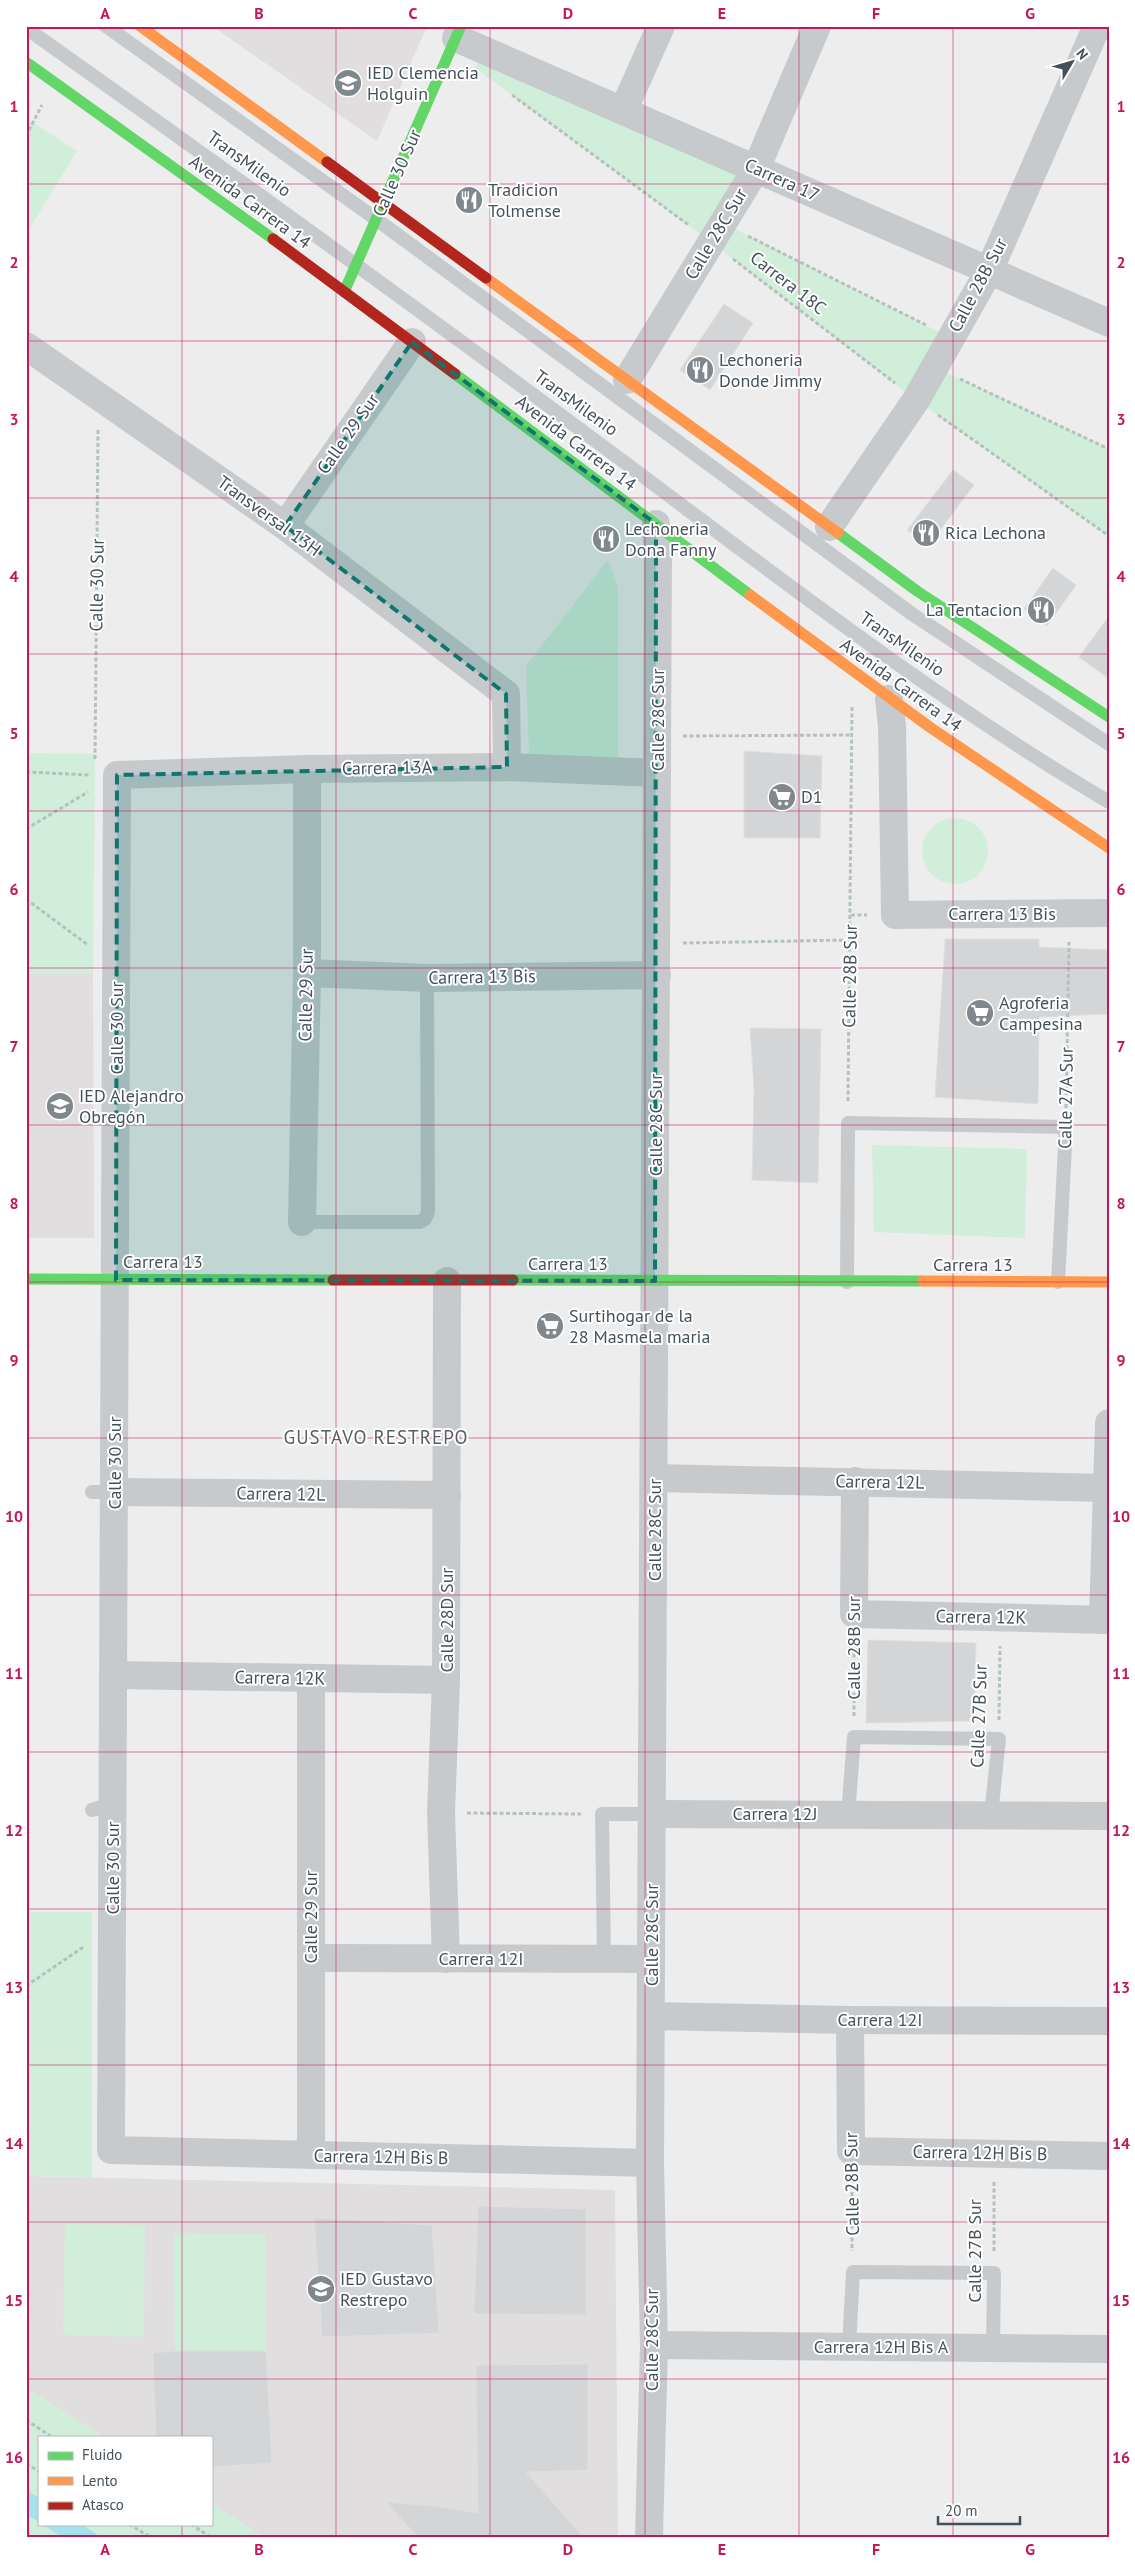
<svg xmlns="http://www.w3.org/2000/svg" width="1135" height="2563" font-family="'PT Sans',sans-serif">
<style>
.education{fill:#e0dedf}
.green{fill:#d0eeda}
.water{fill:#a4e2ed}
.building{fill:#d4d5d6;stroke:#dfdfe0}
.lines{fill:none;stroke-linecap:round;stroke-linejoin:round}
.path{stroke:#b4c2bd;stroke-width:3;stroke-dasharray:4 2.5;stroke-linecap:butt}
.lane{stroke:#c7cacc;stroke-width:14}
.street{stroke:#c7cacc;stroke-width:28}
.fast{stroke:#63d668;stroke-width:11}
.slow{stroke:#ff974d;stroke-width:11}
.jam{stroke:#b3261e;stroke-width:11}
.marked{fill:#0f766e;fill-opacity:0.2;stroke:#0f766e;stroke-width:4;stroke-dasharray:10 6;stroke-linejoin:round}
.grid{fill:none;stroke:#c2185b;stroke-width:1;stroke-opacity:0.55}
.labels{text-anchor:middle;stroke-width:4;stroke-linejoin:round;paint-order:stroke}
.poi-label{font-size:18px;fill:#44515a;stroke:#fff;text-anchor:start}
.street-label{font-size:18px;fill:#44515a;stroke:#fff}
.neighbourhood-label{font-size:19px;letter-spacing:1px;fill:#595d61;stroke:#fff}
.neatline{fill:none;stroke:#c2185b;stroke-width:2}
.grid-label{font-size:16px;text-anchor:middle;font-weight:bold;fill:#c2185b}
</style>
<rect width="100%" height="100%" fill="#eeeded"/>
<g class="education">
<path d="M212 26H427L377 141Z"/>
<path d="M26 974H93L94 1238H26Z"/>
<path d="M26 2176 615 2190 618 2537H264L211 2504V2437H104L26 2388Z"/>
</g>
<g class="green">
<path d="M479 59 750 178 723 223 951 338 934 367 1109 449V536L916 400 711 242 475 68Z"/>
<path d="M26 118 77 151 26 234Z"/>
<path d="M608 560 618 587V761L529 757 526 666Z"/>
<path d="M26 753 95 754 93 974H26Z"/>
<circle cx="955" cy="851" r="33"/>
<path d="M872 1145 1027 1149 1025 1238 874 1232Z"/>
<path d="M26 1912H92V2177L26 2176Z"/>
<path d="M65 2224 145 2225 144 2337 63 2335Z"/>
<path d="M174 2233 265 2234 266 2351H175Z"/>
<path d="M26 2388 104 2437H39V2524H211V2504L264 2537H26Z"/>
</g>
<g class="water">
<path d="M26 2490 39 2498V2522L26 2514Z"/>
<path d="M42 2524H81L101 2537H62Z"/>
</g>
<g class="building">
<path d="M724 304 753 323 710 390 680 370Z"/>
<path d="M953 470 974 485 928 546 907 530Z"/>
<path d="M1053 568 1076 585 1047 626 1024 609Z"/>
<path d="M1109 616V679L1079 657Z"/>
<path d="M744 751 822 756 820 838H744Z"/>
<path d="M945 939H1039V947L1109 950V1014L1039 1017 1038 1104 935 1097Z"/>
<path d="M750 1028 821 1029 818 1183 752 1180 754 1088Z"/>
<path d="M868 1640 976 1643 974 1721 866 1723Z"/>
<path d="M478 2206 586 2209V2315L474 2314Z"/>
<path d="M314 2218 432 2225 439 2333 322 2337Z"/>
<path d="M175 2351H266L272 2463 211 2467V2437H156L153 2353Z"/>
<path d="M588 2364V2470L526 2472 583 2537H418L386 2502 434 2506 478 2513 476 2365Z"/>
</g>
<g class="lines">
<g class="path">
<path d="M512 95 690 226"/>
<path d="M26 136 42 105"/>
<path d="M748 236 926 325"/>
<path d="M733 259 895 383"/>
<path d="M960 379 1109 449"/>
<path d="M938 415 1109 536"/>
<path d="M683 736 852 735"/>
<path d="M95 759 98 430"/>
<path d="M26 772 89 775"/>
<path d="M26 829 88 792"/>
<path d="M26 899 88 945"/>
<path d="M851 915H867"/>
<path d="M683 943 850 940"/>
<path d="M848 1101 852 705"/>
<path d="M1066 1108 1069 942"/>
<path d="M854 1716V1642"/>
<path d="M999 1720 1000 1646"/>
<path d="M467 1813 581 1814"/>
<path d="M26 1986 85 1946"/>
<path d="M852 2179V2251"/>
<path d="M994 2182V2253"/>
<path d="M26 2420 52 2437"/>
<path d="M26 2464 39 2471"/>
<path d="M129 2524 150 2537"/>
<path d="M191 2524 210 2537"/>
</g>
<g class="lane">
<path d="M106 26 376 219 912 614 1109 744"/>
<path d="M26 28C225 169 421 311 616 456 777 576 936 700 1109 802"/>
<path d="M302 1222H420L425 1219 428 1212 427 978"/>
<path d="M847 1282 848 1123 1066 1127 1058 1282"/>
<path d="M92 1492H115"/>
<path d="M92 1810 113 1803"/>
<path d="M848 1815 854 1737 999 1739 991 1815"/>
<path d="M604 1959 602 1814H654"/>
<path d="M849 2347 853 2272 994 2273 993 2348"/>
</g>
<g class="street">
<path d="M456 38 1109 323"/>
<path d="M623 111 661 26"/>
<path d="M26 346 285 526 506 694 507 767"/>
<path d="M627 380 756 169 817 26"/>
<path d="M285 526 412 342"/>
<path d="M829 527 916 400 989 271 1097 26"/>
<path d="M889 699 892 726 895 915 1109 913"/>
<path d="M307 973 427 978 657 975"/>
<path d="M302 1222 307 973V769"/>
<path d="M655 1478 1105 1488"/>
<path d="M855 1481 854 1614 1109 1620"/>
<path d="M115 1492 447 1495"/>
<path d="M1103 1620 1109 1423"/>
<path d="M114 1675 446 1680"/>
<path d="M311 1678V2155"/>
<path d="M654 1814 1109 1816"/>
<path d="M311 1958 651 1959"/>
<path d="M446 1959 441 1813 446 1680 447 1281"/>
<path d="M652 2016 850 2020 1109 2021"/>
<path d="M850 2020 851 2151 1109 2156"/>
<path d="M650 2163 111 2150 117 775 307 769 507 767 657 773"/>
<path d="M654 2345 1109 2349"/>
<path d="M649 2537 654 2345 650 2163 658 554 656 524"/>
</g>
<g class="fast">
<path d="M26 62 273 239"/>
<path d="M344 292 461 26"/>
<path d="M455 374 750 595"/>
<path d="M838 533 917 591 1109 717"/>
<path d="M26 1279 333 1280"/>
<path d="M513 1280 923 1281"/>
</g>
<g class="slow">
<path d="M140 26 327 162"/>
<path d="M486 278 838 533"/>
<path d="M750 595 931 728 1109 848"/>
<path d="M923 1281 1109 1282"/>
</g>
<g class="jam">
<path d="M327 162 486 278"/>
<path d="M273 239 455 374"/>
<path d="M333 1280H513"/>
</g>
</g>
<path class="marked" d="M412 342 656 524 655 1281 116 1280 117 775 507 767 506 694 285 526Z"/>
<path class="grid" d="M182 26V2437M336 26V2537M490 26V2537M645 26V2537M799 26V2537M953 26V2537M26 184H1109M26 341H1109M26 498H1109M26 654H1109M26 811H1109M26 968H1109M26 1125H1109M26 1282H1109M26 1438H1109M26 1595H1109M26 1752H1109M26 1909H1109M26 2065H1109M26 2222H1109M26 2379H1109M182 2524V2537"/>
<defs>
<symbol id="school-disc" viewBox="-11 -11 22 22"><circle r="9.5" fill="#80888d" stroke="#fff"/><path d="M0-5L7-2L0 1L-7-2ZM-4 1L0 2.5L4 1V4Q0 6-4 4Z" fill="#fff"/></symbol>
<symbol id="restaurant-disc" viewBox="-11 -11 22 22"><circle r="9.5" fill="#80888d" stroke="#fff"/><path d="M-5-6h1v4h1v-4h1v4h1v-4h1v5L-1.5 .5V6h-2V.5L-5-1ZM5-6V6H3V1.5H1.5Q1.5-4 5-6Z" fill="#fff"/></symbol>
<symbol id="supermarket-disc" viewBox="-11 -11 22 22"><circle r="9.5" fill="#80888d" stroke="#fff"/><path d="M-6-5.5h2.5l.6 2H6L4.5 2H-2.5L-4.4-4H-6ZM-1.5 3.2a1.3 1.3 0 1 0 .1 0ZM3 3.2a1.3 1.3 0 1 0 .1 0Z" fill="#fff"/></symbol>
</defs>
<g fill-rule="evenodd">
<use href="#school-disc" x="332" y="67" width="32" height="32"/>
<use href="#restaurant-disc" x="453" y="184" width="32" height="32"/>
<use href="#restaurant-disc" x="684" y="354" width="32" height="32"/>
<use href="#restaurant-disc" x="910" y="517" width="32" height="32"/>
<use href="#restaurant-disc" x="590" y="523" width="32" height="32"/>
<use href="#restaurant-disc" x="1025" y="594" width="32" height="32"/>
<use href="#supermarket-disc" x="766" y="781" width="32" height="32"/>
<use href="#supermarket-disc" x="964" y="997" width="32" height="32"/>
<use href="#school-disc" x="44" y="1090" width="32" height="32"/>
<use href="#supermarket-disc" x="534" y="1310" width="32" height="32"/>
<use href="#school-disc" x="305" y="2273" width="32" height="32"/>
</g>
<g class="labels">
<g class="poi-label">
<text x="367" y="79">IED Clemencia<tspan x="367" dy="21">Holguin</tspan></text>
<text x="488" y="196">Tradicion<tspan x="488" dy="21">Tolmense</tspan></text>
<text x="719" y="366">Lechoneria<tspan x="719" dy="21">Donde Jimmy</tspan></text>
<text x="625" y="535">Lechoneria<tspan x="625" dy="21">Dona Fanny</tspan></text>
<text x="945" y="539">Rica Lechona</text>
<text x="1022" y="616" text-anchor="end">La Tentacion</text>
<text x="801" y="803">D1</text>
<text x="999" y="1009">Agroferia<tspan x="999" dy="21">Campesina</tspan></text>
<text x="79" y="1102">IED Alejandro<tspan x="79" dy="21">Obregón</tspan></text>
<text x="569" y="1322">Surtihogar de la<tspan x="569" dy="21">28 Masmela maria</tspan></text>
<text x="340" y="2285">IED Gustavo<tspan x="340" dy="21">Restrepo</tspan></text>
</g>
<g class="street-label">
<text transform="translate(249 164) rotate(36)" y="6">TransMilenio</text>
<text transform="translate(397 173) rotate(-66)" y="6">Calle 30 Sur</text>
<text transform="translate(782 180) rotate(24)" y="6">Carrera 17</text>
<text transform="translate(250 202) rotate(36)" y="6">Avenida Carrera 14</text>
<text transform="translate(716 234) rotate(-59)" y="6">Calle 28C Sur</text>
<text transform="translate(788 283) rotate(38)" y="6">Carrera 18C</text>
<text transform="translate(978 285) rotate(-62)" y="6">Calle 28B Sur</text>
<text transform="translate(576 403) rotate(36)" y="6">TransMilenio</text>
<text transform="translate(348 434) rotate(-55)" y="6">Calle 29 Sur</text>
<text transform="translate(576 443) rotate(37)" y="6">Avenida Carrera 14</text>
<text transform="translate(269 516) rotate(36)" y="6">Transversal 13H</text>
<text transform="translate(97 585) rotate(-89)" y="6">Calle 30 Sur</text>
<text transform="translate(902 644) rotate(35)" y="6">TransMilenio</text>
<text transform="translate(901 685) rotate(36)" y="6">Avenida Carrera 14</text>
<text transform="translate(658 720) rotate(-90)" y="6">Calle 28C Sur</text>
<text transform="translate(387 768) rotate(-1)" y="6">Carrera 13A</text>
<text x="1002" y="920">Carrera 13 Bis</text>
<text transform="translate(850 976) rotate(-89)" y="6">Calle 28B Sur</text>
<text transform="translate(482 977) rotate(-1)" y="6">Carrera 13 Bis</text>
<text transform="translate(306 995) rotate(-89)" y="6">Calle 29 Sur</text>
<text transform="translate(117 1028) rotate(-90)" y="6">Calle 30 Sur</text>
<text transform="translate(1066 1098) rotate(-89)" y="6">Calle 27A Sur</text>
<text transform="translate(656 1125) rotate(-90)" y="6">Calle 28C Sur</text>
<text x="163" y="1268">Carrera 13</text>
<text x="568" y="1270">Carrera 13</text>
<text x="973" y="1271">Carrera 13</text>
<text transform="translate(115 1463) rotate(-90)" y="6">Calle 30 Sur</text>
<text transform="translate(880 1482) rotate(1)" y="6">Carrera 12L</text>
<text transform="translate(281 1494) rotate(1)" y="6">Carrera 12L</text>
<text transform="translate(655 1530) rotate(-90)" y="6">Calle 28C Sur</text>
<text transform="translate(981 1617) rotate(1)" y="6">Carrera 12K</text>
<text transform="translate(447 1620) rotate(-90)" y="6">Calle 28D Sur</text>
<text transform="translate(854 1648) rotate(-90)" y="6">Calle 28B Sur</text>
<text transform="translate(280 1678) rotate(1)" y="6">Carrera 12K</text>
<text transform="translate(979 1716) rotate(-88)" y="6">Calle 27B Sur</text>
<text x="775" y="1820">Carrera 12J</text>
<text transform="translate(113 1868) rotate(-90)" y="6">Calle 30 Sur</text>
<text transform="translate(311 1917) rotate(-90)" y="6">Calle 29 Sur</text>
<text transform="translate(652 1935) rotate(-90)" y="6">Calle 28C Sur</text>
<text x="481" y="1965">Carrera 12I</text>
<text x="880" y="2026">Carrera 12I</text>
<text transform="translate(980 2153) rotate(1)" y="6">Carrera 12H Bis B</text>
<text transform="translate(381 2157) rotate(1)" y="6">Carrera 12H Bis B</text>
<text transform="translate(852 2184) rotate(-91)" y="6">Calle 28B Sur</text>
<text transform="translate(975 2251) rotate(-90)" y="6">Calle 27B Sur</text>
<text transform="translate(652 2340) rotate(-90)" y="6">Calle 28C Sur</text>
<text x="881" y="2353">Carrera 12H Bis A</text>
</g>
<g class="neighbourhood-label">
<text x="376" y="1444">GUSTAVO RESTREPO</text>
</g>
</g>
<rect width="1135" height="2563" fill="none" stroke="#ffffff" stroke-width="55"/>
<rect x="38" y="2436" width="175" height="90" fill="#ffffff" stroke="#b4b9bd"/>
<rect x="48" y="2452" width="25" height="8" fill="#63d668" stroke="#b4b9bd"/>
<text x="82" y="2460" font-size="15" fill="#44515a">Fluido</text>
<rect x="48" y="2477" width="25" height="8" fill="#ff974d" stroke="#b4b9bd"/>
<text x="82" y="2486" font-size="15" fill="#44515a">Lento</text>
<rect x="48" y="2502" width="25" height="8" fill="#b3261e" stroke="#b4b9bd"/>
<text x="82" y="2510" font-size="15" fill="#44515a">Atasco</text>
<g transform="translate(1072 62) rotate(52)" stroke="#ffffff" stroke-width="4" paint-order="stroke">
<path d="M0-4L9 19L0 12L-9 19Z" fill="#44515a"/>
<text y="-8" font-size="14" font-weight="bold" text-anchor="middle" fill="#44515a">N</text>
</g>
<path d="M938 2516v8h82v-8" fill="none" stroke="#44515a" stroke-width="2.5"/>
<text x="945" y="2516" font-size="15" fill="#44515a" stroke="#ffffff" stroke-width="4" paint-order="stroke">20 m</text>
<rect x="28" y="28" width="1080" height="2508" class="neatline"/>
<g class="grid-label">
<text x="105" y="19">A</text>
<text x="259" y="19">B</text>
<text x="413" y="19">C</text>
<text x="568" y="19">D</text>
<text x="722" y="19">E</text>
<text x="876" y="19">F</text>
<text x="1030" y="19">G</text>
<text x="14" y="112">1</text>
<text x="1121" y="112">1</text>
<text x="14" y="268">2</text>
<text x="1121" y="268">2</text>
<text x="14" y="425">3</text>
<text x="1121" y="425">3</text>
<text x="14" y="582">4</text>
<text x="1121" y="582">4</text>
<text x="14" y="739">5</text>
<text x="1121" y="739">5</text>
<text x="14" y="895">6</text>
<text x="1121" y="895">6</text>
<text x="14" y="1052">7</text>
<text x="1121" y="1052">7</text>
<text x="14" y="1209">8</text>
<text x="1121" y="1209">8</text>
<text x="14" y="1366">9</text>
<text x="1121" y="1366">9</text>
<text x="14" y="1522">10</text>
<text x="1121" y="1522">10</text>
<text x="14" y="1679">11</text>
<text x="1121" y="1679">11</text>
<text x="14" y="1836">12</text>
<text x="1121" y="1836">12</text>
<text x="14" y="1993">13</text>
<text x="1121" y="1993">13</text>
<text x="14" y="2149">14</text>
<text x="1121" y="2149">14</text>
<text x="14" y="2306">15</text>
<text x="1121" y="2306">15</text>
<text x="14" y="2463">16</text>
<text x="1121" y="2463">16</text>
<text x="105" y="2555">A</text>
<text x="259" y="2555">B</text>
<text x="413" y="2555">C</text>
<text x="568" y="2555">D</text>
<text x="722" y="2555">E</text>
<text x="876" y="2555">F</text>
<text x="1030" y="2555">G</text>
</g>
</svg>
